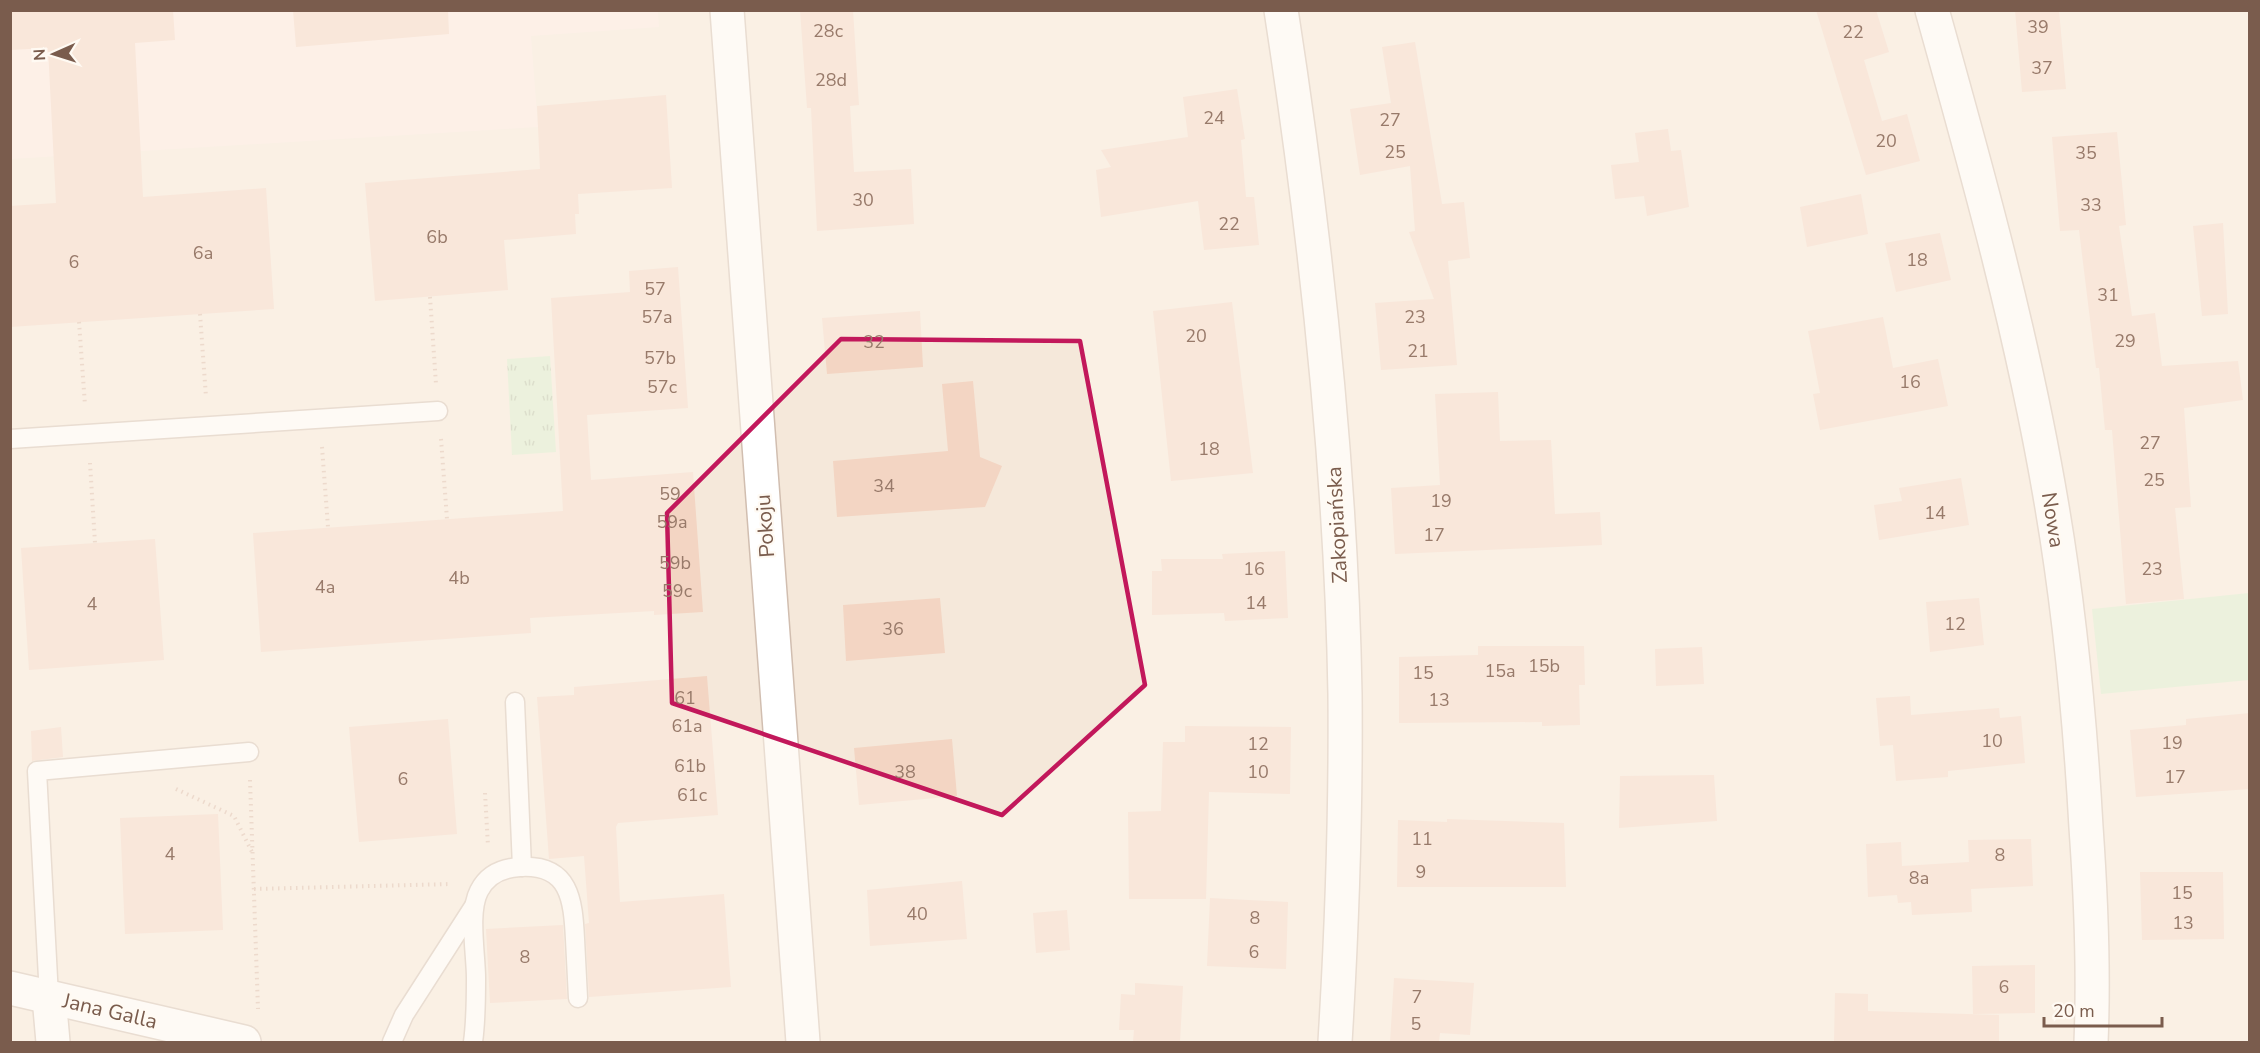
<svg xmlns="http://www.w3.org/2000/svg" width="2260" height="1053" font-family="'Nunito Sans',sans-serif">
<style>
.residential{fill:#f5e8da}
.commercial{fill:#fde8e0}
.grass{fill:#d8ecc9}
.park{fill:url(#park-tufts)}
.building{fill:#f3d5c3}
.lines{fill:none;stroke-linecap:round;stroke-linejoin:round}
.lane-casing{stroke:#d1beb0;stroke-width:21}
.street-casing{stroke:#d1beb0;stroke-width:36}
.path{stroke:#d9b8a5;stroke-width:4;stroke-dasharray:1.5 4.5;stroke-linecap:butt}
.lane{stroke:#fff;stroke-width:18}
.street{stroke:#fff;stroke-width:33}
.marked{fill:none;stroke:#c2185b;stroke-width:4.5;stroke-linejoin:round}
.labels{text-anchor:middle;stroke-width:4.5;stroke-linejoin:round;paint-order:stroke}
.number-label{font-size:18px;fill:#987a6a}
.street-label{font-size:21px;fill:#7a5c4d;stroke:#fffaf3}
</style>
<defs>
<pattern id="park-tufts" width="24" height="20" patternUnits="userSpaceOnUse" patternTransform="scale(1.5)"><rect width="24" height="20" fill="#d8ecc9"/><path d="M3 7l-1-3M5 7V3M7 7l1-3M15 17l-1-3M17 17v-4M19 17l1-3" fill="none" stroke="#b4c2a5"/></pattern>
</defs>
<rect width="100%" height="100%" fill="#fdf6ec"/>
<rect class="residential" x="11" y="11" width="2238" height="1031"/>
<path class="commercial" d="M11 11H658L659 27 531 36 538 127 11 159Z"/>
<path class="grass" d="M2249 593V680L2101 694 2092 609Z"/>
<path class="park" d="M550 356 556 452 512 455 507 359Z"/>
<g class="building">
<path d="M10 10H173L175 40 135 43 143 197 266 188 274 309 10 327V206L56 203 48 48 10 50Z"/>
<path d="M293 10H448L449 34 296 47Z"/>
<path d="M800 10H853L859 105 850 106 854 172 911 169 914 224 817 231 811 108H807Z"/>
<path d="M1816 10H1876L1889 52 1864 60 1882 121 1907 114 1920 161 1866 175Z"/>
<path d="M2015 10H2059L2066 89 2022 92Z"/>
<path d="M1415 42 1442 204 1464 202 1470 258 1448 261 1457 365 1381 370 1375 303 1434 299 1409 232 1415 231 1410 166 1360 175 1350 109 1391 103 1382 47Z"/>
<path d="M1237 89 1245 139 1241 140 1246 197H1254L1259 245 1204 250 1198 201 1101 217 1096 170 1111 167 1101 150 1188 137 1183 97Z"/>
<path d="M666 95 672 188 578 194 579 214H575L576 234 504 240 508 290 375 301 365 183 540 169 537 106Z"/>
<path d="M1668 129 1671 151 1681 150 1689 207 1647 216 1644 196 1615 199 1611 165 1639 162 1635 133Z"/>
<path d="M2117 132 2126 225 2119 226 2132 316 2155 313 2162 366 2238 361 2243 400 2184 408 2191 507 2175 508 2184 599 2126 604 2112 430H2105L2099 368H2096L2079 230 2060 231 2052 137Z"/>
<path d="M1861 194 1868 234 1807 247 1800 207Z"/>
<path d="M2223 223 2228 314 2202 316 2193 226Z"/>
<path d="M1940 233 1951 280 1896 292 1885 243Z"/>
<path d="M678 267 688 408 587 415 591 480 693 472 703 612 654 615V611L530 618 531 633 261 652 253 533 563 511 551 298 630 292 629 271Z"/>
<path d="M1232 302 1253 473 1171 481 1153 311Z"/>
<path d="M920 311 923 367 827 374 822 318Z"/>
<path d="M1883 317 1893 368 1938 359 1948 406 1820 430 1813 394 1820 393 1808 331Z"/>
<path d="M973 381 980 457 1002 466 985 507 837 517 833 461 948 451 942 384Z"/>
<path d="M1498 392 1500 441 1551 440 1555 514 1600 512 1602 545 1395 554 1391 488 1440 485 1435 394Z"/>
<path d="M1961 478 1969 525 1879 540 1874 505 1902 501 1899 488Z"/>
<path d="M155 539 164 660 29 670 21 548Z"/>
<path d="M1285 551 1288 618 1225 621 1224 613 1152 615V571H1162L1161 559H1223L1222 554Z"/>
<path d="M940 598 945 653 846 661 843 605Z"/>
<path d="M1979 598 1984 645 1930 652 1926 602Z"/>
<path d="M1478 646H1584L1585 685H1579L1580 725 1542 726V722L1399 723V657L1478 655Z"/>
<path d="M1702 647 1704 684 1656 686 1655 649Z"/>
<path d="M707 676 718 815 618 823 616 827 620 902 724 894 731 987 589 997 585 924 589 923 584 856 549 859 537 697 574 695V687Z"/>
<path d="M1910 696 1911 715 1999 708 2000 718 2021 716 2025 763 1948 771V777L1896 781 1893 745 1880 746 1876 698Z"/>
<path d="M2250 713V789L2136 797 2130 730 2186 725V719Z"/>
<path d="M448 719 457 834 359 842 349 727Z"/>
<path d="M1185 726 1291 727 1290 794 1209 792 1206 899H1129L1128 812 1161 811 1163 742H1185Z"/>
<path d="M61 727 63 757 32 761 31 731Z"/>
<path d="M952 739 957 796 859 805 854 748Z"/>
<path d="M1714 775 1717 821 1619 828 1620 776Z"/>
<path d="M218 814 223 930 125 934 120 818Z"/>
<path d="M1447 819 1564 823 1566 887H1397L1398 820 1447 822Z"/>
<path d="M2031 839 2033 886 1971 889 1972 912 1912 915 1911 902 1898 903 1897 895 1868 897 1866 844 1901 842 1902 866 1969 862 1968 840Z"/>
<path d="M2140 872H2223L2224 939 2142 940Z"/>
<path d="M962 881 967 939 870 946 867 890Z"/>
<path d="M1210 898 1288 902 1286 969 1207 966Z"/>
<path d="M1067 910 1070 950 1036 953 1033 913Z"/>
<path d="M563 925 567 999 490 1003 486 929Z"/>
<path d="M2035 965V1013L1973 1014 1972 966Z"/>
<path d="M1394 978 1474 983 1470 1035 1440 1033 1439 1042H1390Z"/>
<path d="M1135 983 1183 986 1180 1042H1133L1134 1030H1119L1121 994 1135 995Z"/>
<path d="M1835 993 1868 994V1011L1999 1015V1042H1834Z"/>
</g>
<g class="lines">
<defs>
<g id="lane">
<path d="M10 439 438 411"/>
<path d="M515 702 522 867"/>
<path d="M49 997 37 771 249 752"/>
<path d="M392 1042 404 1015 474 906"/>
<path d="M473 1042C476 1021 476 1000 476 978 476 954 468 912 479 891 487 875 502 868 520 867 570 864 573 900 575 939 576 959 577 979 578 998"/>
</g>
<g id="street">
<path d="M727 10 803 1042"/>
<path d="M1281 10C1316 237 1341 465 1345 694 1346 810 1342 927 1335 1042"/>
<path d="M1932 10C1978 174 2024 339 2052 507 2070 613 2080 720 2086 827 2091 898 2094 971 2091 1042"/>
<path d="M10 988 244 1042"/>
<path d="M49 997 53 1042"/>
</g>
</defs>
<use href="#lane" class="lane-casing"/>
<use href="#street" class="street-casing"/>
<g class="path">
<path d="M430 297 436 384"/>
<path d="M200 314 206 397"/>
<path d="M79 322 85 405"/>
<path d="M441 439 447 519"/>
<path d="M322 447 328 527"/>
<path d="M90 463 95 543"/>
<path d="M250 780 258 1009"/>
<path d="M176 789 234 816 252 852"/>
<path d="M485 793 488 846"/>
<path d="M254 889 451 884"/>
</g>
<use href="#lane" class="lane"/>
<use href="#street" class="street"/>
</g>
<path d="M0 0H2260V1053H0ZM841 339 1080 341 1145 685 1002 815 672 703 667 513Z" fill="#fdf6ec" fill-opacity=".55" fill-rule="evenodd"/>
<path class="marked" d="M841 339 1080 341 1145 685 1002 815 672 703 667 513Z"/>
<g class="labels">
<g class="number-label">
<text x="2038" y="33">39</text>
<text x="828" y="37">28c</text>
<text x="1853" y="38">22</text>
<text x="2042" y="74">37</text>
<text x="831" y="86">28d</text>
<text x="1214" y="124">24</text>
<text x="1390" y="126">27</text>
<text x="1886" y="147">20</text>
<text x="1395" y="158">25</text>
<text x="2086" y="159">35</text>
<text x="863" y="206">30</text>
<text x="2091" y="211">33</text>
<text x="1229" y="230">22</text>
<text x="437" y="243">6b</text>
<text x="203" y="259">6a</text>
<text x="1917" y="266">18</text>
<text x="74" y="268">6</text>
<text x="655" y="295">57</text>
<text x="2108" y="301">31</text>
<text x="657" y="323">57a</text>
<text x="1415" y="323">23</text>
<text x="1196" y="342">20</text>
<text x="2125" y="347">29</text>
<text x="874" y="348">32</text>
<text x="1418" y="357">21</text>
<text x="660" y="364">57b</text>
<text x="1910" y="388">16</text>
<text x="662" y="393">57c</text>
<text x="2150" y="449">27</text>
<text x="1209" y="455">18</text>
<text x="2154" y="486">25</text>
<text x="884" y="492">34</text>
<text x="670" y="500">59</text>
<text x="1441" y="507">19</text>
<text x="1935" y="519">14</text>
<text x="672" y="528">59a</text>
<text x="1434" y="541">17</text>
<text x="675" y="569">59b</text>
<text x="1254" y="575">16</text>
<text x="2152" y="575">23</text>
<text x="459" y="584">4b</text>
<text x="325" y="593">4a</text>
<text x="677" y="597">59c</text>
<text x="1256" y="609">14</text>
<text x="92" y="610">4</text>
<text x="1955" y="630">12</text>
<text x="893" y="635">36</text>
<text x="1544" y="672">15b</text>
<text x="1500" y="677">15a</text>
<text x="1423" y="679">15</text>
<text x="685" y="704">61</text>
<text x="1439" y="706">13</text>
<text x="687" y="732">61a</text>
<text x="1992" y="747">10</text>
<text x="2172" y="749">19</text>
<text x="1258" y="750">12</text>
<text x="690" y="772">61b</text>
<text x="905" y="778">38</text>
<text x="1258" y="778">10</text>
<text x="2175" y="783">17</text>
<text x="403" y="785">6</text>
<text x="692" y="801">61c</text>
<text x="1422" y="845">11</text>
<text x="170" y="860">4</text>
<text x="2000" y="861">8</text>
<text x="1421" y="878">9</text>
<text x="1919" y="884">8a</text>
<text x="2182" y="899">15</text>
<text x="917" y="920">40</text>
<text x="1255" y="924">8</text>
<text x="2183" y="929">13</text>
<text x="1254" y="958">6</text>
<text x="525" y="963">8</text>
<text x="2004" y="993">6</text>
<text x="1417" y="1003">7</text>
<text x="1416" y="1030">5</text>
</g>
<g class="street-label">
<text transform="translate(2053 520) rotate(81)" y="7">Nowa</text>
<text transform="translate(1337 525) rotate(-93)" y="7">Zakopiańska</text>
<text transform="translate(765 526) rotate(-94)" y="7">Pokoju</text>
<text transform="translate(110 1011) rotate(13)" y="7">Jana Galla</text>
</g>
</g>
<rect width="2260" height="1053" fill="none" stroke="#7a5c4d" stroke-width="24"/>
<g transform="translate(54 54) rotate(267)" stroke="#fffaf3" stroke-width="4.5" paint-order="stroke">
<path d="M0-4.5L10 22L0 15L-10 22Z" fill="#7a5c4d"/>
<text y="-9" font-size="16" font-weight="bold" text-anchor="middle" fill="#7a5c4d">N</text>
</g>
<path d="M2044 1017v9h118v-9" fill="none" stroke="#7a5c4d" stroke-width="3"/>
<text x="2053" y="1017" font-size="18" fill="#7a5c4d" stroke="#fffaf3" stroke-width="4.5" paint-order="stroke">20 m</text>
</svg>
